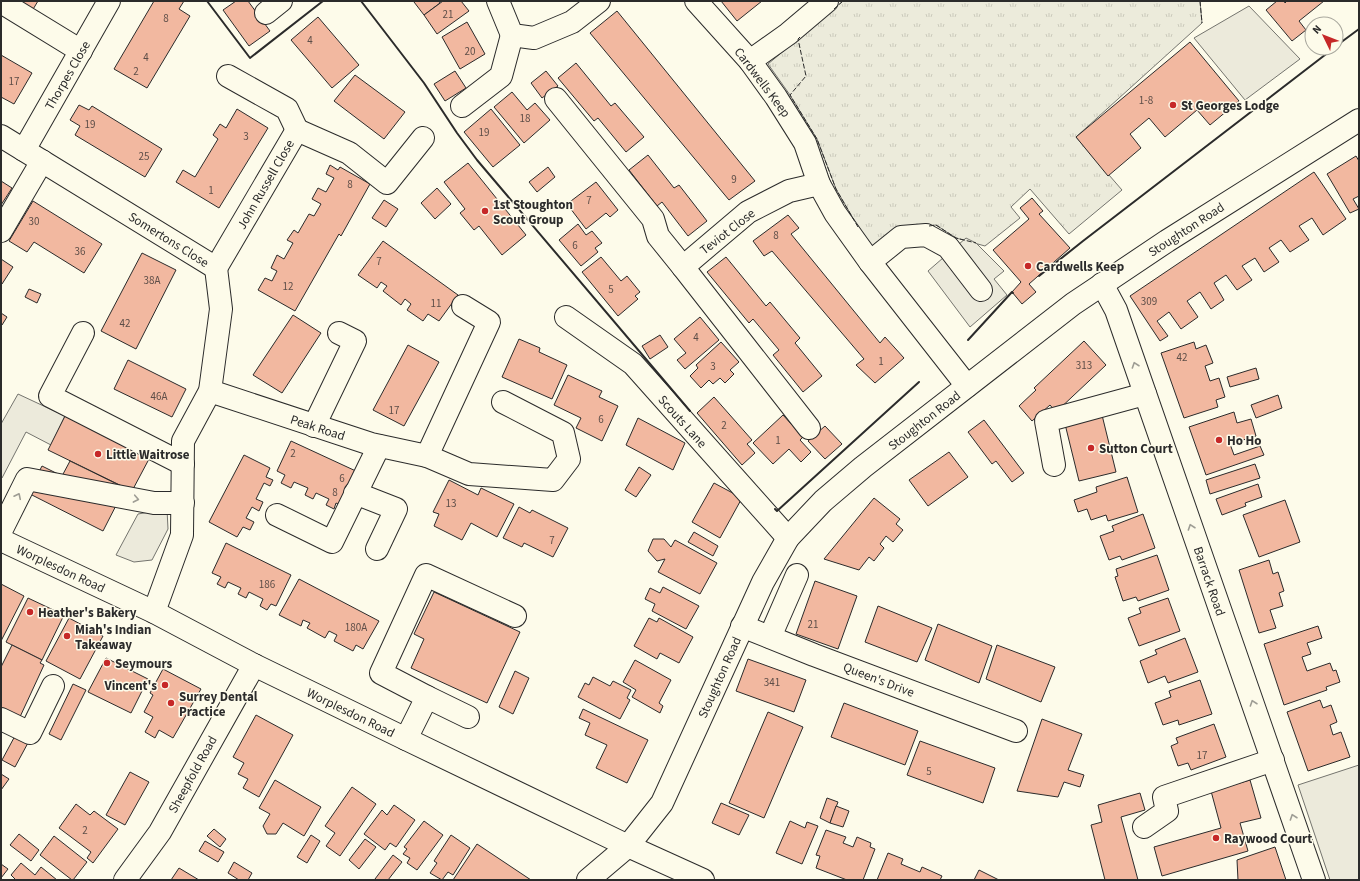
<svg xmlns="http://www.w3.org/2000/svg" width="1360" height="881" font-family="'Source Sans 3',sans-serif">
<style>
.park{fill:url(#park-tufts);stroke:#74746e}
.parking{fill:#eceadb;stroke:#74746e}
.building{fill:#f2b8a0;stroke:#2b2b2b}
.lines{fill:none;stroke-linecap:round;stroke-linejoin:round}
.minor-casing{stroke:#2b2b2b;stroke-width:24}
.major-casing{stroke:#2b2b2b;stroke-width:24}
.minor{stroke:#fdfbea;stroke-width:22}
.major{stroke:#fdfbea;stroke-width:22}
.fence{stroke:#2b2b2b;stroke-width:1;stroke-dasharray:5 2;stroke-linecap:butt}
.wall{stroke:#2b2b2b;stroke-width:2}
.oneway{stroke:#9e9d94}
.poi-dot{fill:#c62828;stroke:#fdfbea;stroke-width:1.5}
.labels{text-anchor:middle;stroke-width:3;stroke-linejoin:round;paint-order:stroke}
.number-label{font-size:11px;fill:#5d4e48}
.street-label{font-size:13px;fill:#2b2b2b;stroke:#fdfbea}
.poi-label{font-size:13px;font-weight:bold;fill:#2b2b2b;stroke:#fdfbea;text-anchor:start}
</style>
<defs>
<pattern id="park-tufts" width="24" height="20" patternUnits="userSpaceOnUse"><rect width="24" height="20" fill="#ecebdb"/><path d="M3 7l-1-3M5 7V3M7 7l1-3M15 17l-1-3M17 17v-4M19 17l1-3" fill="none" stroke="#cbcabc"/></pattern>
</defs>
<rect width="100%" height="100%" fill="#fdfbea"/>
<path class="park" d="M843 1H1200L1202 23 1076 137 1122 190 1069 234 1030 189 1011 207 1020 218 985 246 956 238 936 225 892 230 872 251 836 189 817 139 790 95 768 64Z"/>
<g class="parking">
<path d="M1249 6 1300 59 1245 100 1194 38Z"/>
<path d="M966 238 976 243 1004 271 994 279 1007 295 970 327 928 271Z"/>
<path d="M18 394 65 416 51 445 26 432 2 478 1 477V424Z"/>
<path d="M167 509 168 529 152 560 134 562 116 555 138 514Z"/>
<path d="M1359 765V880H1330L1298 785Z"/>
</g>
<g class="building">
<path d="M14 1H38L32 11Z"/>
<path d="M154 1H184L179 9 190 16 147 88 114 69Z"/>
<path d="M236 1H248L270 31 249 46 223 10Z"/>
<path d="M415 1H439L440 3 424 15 414 2Z"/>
<path d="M443 1H461L469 11 437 34 424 15Z"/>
<path d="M721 1H762L737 21Z"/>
<path d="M1277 1H1284L1285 3 1287 1H1324L1299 21 1306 30 1292 41 1266 10Z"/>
<path d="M617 11 755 181 729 200 590 33Z"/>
<path d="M318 17 359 65 332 88 291 40Z"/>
<path d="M467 22 485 54 460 69 442 37Z"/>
<path d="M1190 42 1239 101 1210 125 1197 110 1165 137 1149 118 1130 134 1141 148 1108 176 1076 137Z"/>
<path d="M1 55 32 73 14 104 1 97Z"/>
<path d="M576 63 611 106 615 103 644 137 626 152 598 118 594 121 558 78Z"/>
<path d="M455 71 466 88 445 101 434 84Z"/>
<path d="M546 71 558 86 542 98 531 83Z"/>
<path d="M355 75 405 112 384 139 334 101Z"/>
<path d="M512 92 527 110 535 103 550 120 524 143 494 107Z"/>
<path d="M79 105 89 110 92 106 162 149 145 177 75 135 80 126 70 120Z"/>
<path d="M237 109 268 128 219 208 176 182 183 170 195 177 218 139 213 135 220 124 226 128Z"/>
<path d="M491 109 520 145 493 167 464 132Z"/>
<path d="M648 155 674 188 679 185 707 221 688 236 662 202 657 206 629 170Z"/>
<path d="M1356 156 1359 161V196L1353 199 1359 209 1350 213 1327 174Z"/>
<path d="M468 163 526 235 502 255 479 226 474 230 460 213 465 209 444 182Z"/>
<path d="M330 165 338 170 340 167 370 184 341 236 339 234 295 311 258 290 265 278 272 281 277 271 271 268 277 255 284 259 293 243 287 240 294 230 298 233 309 214 314 216 321 204 312 199 318 188 326 192 334 178 326 174Z"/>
<path d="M548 167 555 177 537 192 529 182Z"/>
<path d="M1314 172 1346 219 1323 235 1312 218 1299 226 1309 240 1290 252 1281 240 1269 248 1279 262 1264 272 1255 258 1242 266 1252 280 1237 290 1226 275 1214 283 1224 300 1211 309 1200 292 1187 301 1198 317 1181 329 1169 312 1157 321 1168 336 1160 341 1130 296Z"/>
<path d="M1 181 12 188 1 205Z"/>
<path d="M596 182 618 210 610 217 606 213 586 229 567 204Z"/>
<path d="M437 188 451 204 435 219 421 203Z"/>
<path d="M1032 198 1043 211 1039 214 1070 248 1029 284 1036 292 1022 304 1012 292 1021 282 993 250 1029 219 1020 208Z"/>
<path d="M384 200 398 209 386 227 372 218Z"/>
<path d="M33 201 102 244 84 273 34 242 27 252 9 241Z"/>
<path d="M788 215 799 228 791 234 880 343 885 337 904 358 875 383 856 365 864 359 772 251 764 256 753 241Z"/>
<path d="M578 224 586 235 592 231 602 243 595 248 598 252 581 266 559 240Z"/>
<path d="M383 241 458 295 439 321 428 314 423 321 407 310 411 304 405 299 401 305 383 291 387 286 381 282 377 288 358 275Z"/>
<path d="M142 253 176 270 136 349 101 331Z"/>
<path d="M601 257 621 281 627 276 640 292 635 296 638 299 618 316 582 272Z"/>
<path d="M726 257 766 306 770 302 800 338 795 343 822 376 803 392 773 355 779 350 753 319 749 323 707 272Z"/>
<path d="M1 259 13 267 2 284 1 283Z"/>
<path d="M29 289 41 294 37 303 25 297Z"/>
<path d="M1 313 7 317 2 325 1 324Z"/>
<path d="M293 315 321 333 282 393 253 375Z"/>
<path d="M700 317 719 340 685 369 677 360 686 353 674 339Z"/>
<path d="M660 335 668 347 650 359 642 346Z"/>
<path d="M519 339 540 348 539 352 567 365 552 399 502 377Z"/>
<path d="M1084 341 1106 365 1056 412 1050 405 1032 421 1019 406 1036 390 1034 388Z"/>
<path d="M721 342 739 362 730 370 734 374 725 383 720 378 713 384 709 380 701 388 690 376 698 368 696 365Z"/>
<path d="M1194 342 1196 349 1206 345 1213 363 1205 366 1210 381 1219 378 1225 397 1216 400 1218 407 1184 418 1161 353Z"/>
<path d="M408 345 439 362 404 426 373 410Z"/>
<path d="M128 360 186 389 172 417 114 389Z"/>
<path d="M1256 368 1259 379 1230 387 1227 377Z"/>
<path d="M568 375 602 391 599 397 618 406 602 441 576 428 581 418 554 405Z"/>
<path d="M1278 395 1282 408 1256 418 1251 405Z"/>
<path d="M714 397 752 440 747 444 755 453 742 465 697 413Z"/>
<path d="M1234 412 1237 423 1251 419 1256 436 1230 444 1234 455 1260 446 1264 455 1206 475 1189 427Z"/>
<path d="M783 415 803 437 800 440 811 452 801 462 789 449 773 464 753 443Z"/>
<path d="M1102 415 1116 472 1079 481 1065 424Z"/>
<path d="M65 416 149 459 132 491 48 450Z"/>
<path d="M638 418 685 443 673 470 626 445Z"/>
<path d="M984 420 1024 473 1012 482 996 461 992 464 968 432Z"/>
<path d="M825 426 842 444 825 459 808 441Z"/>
<path d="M291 441 358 472 343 506 336 503 334 509 326 505 329 499 316 493 313 499 305 495 308 488 294 482 291 488 281 483 285 475 277 471Z"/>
<path d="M949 452 968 477 928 506 909 480Z"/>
<path d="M244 455 270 468 266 477 273 480 270 486 264 483 256 499 263 502 259 511 252 507 246 518 254 522 250 530 243 527 237 537 209 522Z"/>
<path d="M70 461 125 488 103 531 28 493 42 466 62 476Z"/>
<path d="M1255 464 1260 478 1210 494 1206 480Z"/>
<path d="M639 467 651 475 636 497 625 490Z"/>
<path d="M1127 477 1138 512 1108 521 1106 515 1091 520 1087 509 1078 512 1074 500 1097 492 1096 487Z"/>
<path d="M449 480 478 495 481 488 514 504 497 537 471 523 462 540 434 526 439 514 433 512Z"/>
<path d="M714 483 742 498 720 538 692 522Z"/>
<path d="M1258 484 1262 497 1245 503 1246 506 1222 515 1216 499Z"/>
<path d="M874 498 900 519 896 524 903 530 893 542 886 536 880 544 884 548 874 561 869 557 859 570 824 559Z"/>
<path d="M1285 500 1300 542 1259 557 1243 515Z"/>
<path d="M519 507 530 513 532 510 568 528 553 557 524 543 522 547 503 538Z"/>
<path d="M1143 514 1155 548 1122 560 1120 556 1109 560 1100 536 1114 531 1112 526Z"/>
<path d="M694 532 718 546 713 556 688 542Z"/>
<path d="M653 539H664L671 547 675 540 717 563 700 594 658 572 665 559 657 561 648 551Z"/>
<path d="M226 543 291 575 276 606 271 604 267 610 260 606 263 599 249 592 246 598 238 594 241 588 228 582 225 588 217 584 221 577 212 573Z"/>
<path d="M1157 555 1169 590 1138 601 1136 597 1123 601 1115 577 1118 576 1116 569Z"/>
<path d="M1269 560 1273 574 1278 572 1284 591 1279 593 1283 606 1270 610 1276 628 1259 633 1239 570Z"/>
<path d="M299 579 379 621 363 649 356 645 353 651 334 641 337 635 329 631 325 638 307 628 310 623 303 620 301 626 279 615Z"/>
<path d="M815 581 857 596 838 649 796 634Z"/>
<path d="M1 584 24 596 1 641Z"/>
<path d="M663 587 699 606 686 629 652 611 655 604 645 599 650 588 660 593Z"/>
<path d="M434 592 520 632 487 703 411 668 424 639 414 634Z"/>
<path d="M28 598 64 615 42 660 6 642Z"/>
<path d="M1168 598 1180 631 1139 646 1128 618 1141 613 1139 608Z"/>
<path d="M878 606 932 628 917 662 865 642Z"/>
<path d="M69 618 103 636 80 679 46 661Z"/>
<path d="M649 618 657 622 659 618 693 637 679 663 660 653 657 659 634 646Z"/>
<path d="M938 624 992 646 979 683 925 660Z"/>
<path d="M1318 626 1322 638 1307 643 1311 654 1302 657 1307 671 1330 663 1333 671 1336 670 1340 682 1326 687 1327 690 1284 705 1264 644Z"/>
<path d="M1185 638 1198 672 1168 683 1165 676 1148 683 1140 661 1157 654 1155 650Z"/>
<path d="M12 645 42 660 40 663 44 665 19 719 1 710V667Z"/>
<path d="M997 645 1055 667 1041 702 986 679Z"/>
<path d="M106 658 148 679 131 713 88 692Z"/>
<path d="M748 659 806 680 794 712 736 691Z"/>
<path d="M635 660 671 680 659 703 663 706 660 713 632 697 636 690 623 682Z"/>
<path d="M163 669 201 689 173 738 159 730 155 738 145 732 153 717 144 712 153 695 150 693Z"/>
<path d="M515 671 529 678 513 714 499 707Z"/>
<path d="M593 677 610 686 613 681 631 690 627 698 630 700 620 719 578 697 585 683 589 685Z"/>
<path d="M1200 680 1212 714 1179 725 1178 720 1163 725 1155 703 1171 697 1169 691Z"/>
<path d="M73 684 86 690 61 740 49 734Z"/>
<path d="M1320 700 1323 708 1331 705 1337 722 1330 725 1333 735 1341 732 1350 757 1308 771 1287 712Z"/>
<path d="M844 703 918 731 905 765 831 737Z"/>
<path d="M583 709 648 740 627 783 596 768 607 745 585 735 590 723 579 718Z"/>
<path d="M768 712 803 727 764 818 729 803Z"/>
<path d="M256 715 293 735 259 797 243 788 248 779 238 774 244 763 233 757Z"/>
<path d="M1042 719 1082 734 1068 770 1084 775 1080 787 1064 782 1058 797 1017 791Z"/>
<path d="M1214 724 1226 757 1191 770 1188 763 1178 766 1171 746 1178 743 1176 738Z"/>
<path d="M16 734 29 741 15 767 2 760Z"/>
<path d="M920 741 995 768 983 803 907 775Z"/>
<path d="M130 772 149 782 125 825 106 815Z"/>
<path d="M1 774 9 779 1 790Z"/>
<path d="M275 780 321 807 304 836 283 823 276 834H267L263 826 270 814 259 808Z"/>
<path d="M1250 780 1261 818 1240 823 1248 851 1162 876 1154 847 1221 828 1211 791Z"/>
<path d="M352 787 376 804 340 856 326 846 335 833 325 826Z"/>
<path d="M1140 793 1145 810 1121 817 1138 880H1105L1091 825 1102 822 1098 805Z"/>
<path d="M827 798 838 802 830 823 820 818Z"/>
<path d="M721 803 749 815 739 835 712 823Z"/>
<path d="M76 804 90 815 94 811 118 829 93 863 87 858 91 852 59 828Z"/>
<path d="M394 805 415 820 396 847 390 843 385 850 364 834 382 810 387 815Z"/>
<path d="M836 806 849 811 843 827 830 823Z"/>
<path d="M424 821 443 835 417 870 407 863 410 858 403 854 407 849 404 847Z"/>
<path d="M790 821 805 828 807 822 818 826 802 864 776 853Z"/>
<path d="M214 829 226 839 220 847 207 836Z"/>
<path d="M826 830 846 837 843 843 853 847 857 837 871 843 870 847 875 849 863 880H847L816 868 820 856 816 855Z"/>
<path d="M19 834 39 850 31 861 10 845Z"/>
<path d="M311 835 320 841 307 863 297 857Z"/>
<path d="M451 835 470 848 453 875 448 872 442 880 430 873 437 863 434 861Z"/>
<path d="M54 836 87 862 73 880H72L40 855Z"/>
<path d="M365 839 376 847 359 869 349 860Z"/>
<path d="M205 841 224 852 218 862 199 851Z"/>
<path d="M477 844 531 880H453Z"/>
<path d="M1275 847 1286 880H1238L1237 860Z"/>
<path d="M888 853 903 859 901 864 920 872 922 867 942 876 940 880H877Z"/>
<path d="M393 855 402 862 388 880H377L375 879Z"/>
<path d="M234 862 252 873 248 880H239L228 873Z"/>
<path d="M21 863 35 875 41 867 57 880H16L11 875Z"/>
<path d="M1 864 8 869 1 878Z"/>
<path d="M179 868 199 880H171Z"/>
<path d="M979 870 999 880H974Z"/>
</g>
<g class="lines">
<defs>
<g id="minor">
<path d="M498 1 512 35 534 38 572 22 599 1"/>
<path d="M696 1 750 61 776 97 805 143 819 184 835 213 870 262 967 386"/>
<path d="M1 2 81 51"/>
<path d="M266 13 281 1"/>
<path d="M750 61 788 34 827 1"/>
<path d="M228 76 287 109 297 130"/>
<path d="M556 99 653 219 658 236 683 267"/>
<path d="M462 106 501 76 512 35"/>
<path d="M1 136 216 268"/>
<path d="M24 150 109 1"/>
<path d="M1 231 42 161"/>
<path d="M870 262 901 237 926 235 948 247 981 290"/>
<path d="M216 268 297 130 349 153 387 183 423 138"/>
<path d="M1102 284 1116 310 1314 880"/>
<path d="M566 317 633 364 788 538"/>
<path d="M83 333 50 396 183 464"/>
<path d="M210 391 371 444 427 456 469 474 553 480 569 459 563 433 503 402"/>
<path d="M314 426 355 341 339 333"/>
<path d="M809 428 683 267 748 212 789 191 819 184"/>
<path d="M427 456 489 322 463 306"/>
<path d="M1054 465 1046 421 1145 394"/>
<path d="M355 493 396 509 377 549"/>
<path d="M277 515 332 542 379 446"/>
<path d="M1 531 27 479 154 503H183"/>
<path d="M154 612 182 535 183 441 210 391 221 309 216 268"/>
<path d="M742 626 814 655 1016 731"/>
<path d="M770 637 797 575"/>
<path d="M427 697 468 717"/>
<path d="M1 719 30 733 53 686"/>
<path d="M406 739 427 697 381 673 426 575 515 616"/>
<path d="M1144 827 1167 811 1164 797 1273 760"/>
<path d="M125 880 160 832 254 665"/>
<path d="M588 880 628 846 662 803 763 582 788 538 823 501 863 467 1073 304 1167 241 1359 120"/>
</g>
<path id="major" d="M1 540 154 612 254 665 406 739 628 846 703 880"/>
</defs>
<use href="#minor" class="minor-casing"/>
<use href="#major" class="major-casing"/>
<use href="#minor" class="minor"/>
<use href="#major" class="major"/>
<g class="fence">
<path d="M1200 1 1202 23"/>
<path d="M834 9 843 1"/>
<path d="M800 37 798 39 806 76 790 95 817 139 836 189 858 227"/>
<path d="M929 226 936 225 956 238 976 243"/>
</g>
<g class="wall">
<path d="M207 1 250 58 323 1"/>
<path d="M361 1 424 83 457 133 477 160 690 411"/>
<path d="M1336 46 1359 29"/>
<path d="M1039 276 1083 241 1334 48"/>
<path d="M968 340 1012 292 1013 293"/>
<path d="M775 509 777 511 919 382"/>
</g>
</g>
<defs><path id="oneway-chevron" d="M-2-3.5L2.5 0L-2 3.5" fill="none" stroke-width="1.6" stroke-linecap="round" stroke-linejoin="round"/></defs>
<g class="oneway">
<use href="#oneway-chevron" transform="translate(1135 365) rotate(-109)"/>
<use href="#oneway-chevron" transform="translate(18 496) rotate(-64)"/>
<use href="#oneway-chevron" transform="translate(136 499) rotate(11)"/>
<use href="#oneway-chevron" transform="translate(1191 527) rotate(-109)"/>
<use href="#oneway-chevron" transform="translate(1253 703) rotate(-109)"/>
<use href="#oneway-chevron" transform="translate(1293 817) rotate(-109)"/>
</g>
<g class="poi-dot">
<circle cx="1173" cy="105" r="4"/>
<circle cx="485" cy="211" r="4"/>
<circle cx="1028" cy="266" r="4"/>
<circle cx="1219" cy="440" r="4"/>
<circle cx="1091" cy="448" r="4"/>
<circle cx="98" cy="454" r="4"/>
<circle cx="30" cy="612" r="4"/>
<circle cx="67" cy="636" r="4"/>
<circle cx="107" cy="663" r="4"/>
<circle cx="165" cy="685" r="4"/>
<circle cx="171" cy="703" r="4"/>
<circle cx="1216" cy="838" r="4"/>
</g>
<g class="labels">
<g class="number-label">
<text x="448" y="18">21</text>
<text x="166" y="22">8</text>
<text x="310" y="44">4</text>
<text x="470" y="55">20</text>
<text x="146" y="61">4</text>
<text x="136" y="75">2</text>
<text x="14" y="85">17</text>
<text x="1146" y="104">1-8</text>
<text x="525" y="122">18</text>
<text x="90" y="128">19</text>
<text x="484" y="136">19</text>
<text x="246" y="140">3</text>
<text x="144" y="160">25</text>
<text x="734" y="183">9</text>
<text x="350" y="188">8</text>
<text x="211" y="194">1</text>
<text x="589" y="204">7</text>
<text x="34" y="225">30</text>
<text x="776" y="239">8</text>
<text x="575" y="249">6</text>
<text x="80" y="255">36</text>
<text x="379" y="265">7</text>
<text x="152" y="284">38A</text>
<text x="288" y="290">12</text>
<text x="611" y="293">5</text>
<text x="1149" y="305">309</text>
<text x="436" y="307">11</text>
<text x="125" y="327">42</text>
<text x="696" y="341">4</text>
<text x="1182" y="361">42</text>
<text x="881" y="365">1</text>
<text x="1084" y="369">313</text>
<text x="713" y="370">3</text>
<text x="159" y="400">46A</text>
<text x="394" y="414">17</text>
<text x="601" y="423">6</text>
<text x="724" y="429">2</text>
<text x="778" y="444">1</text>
<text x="293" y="457">2</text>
<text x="342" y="482">6</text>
<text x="335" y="496">8</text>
<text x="451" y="507">13</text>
<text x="552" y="544">7</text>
<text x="267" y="588">186</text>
<text x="813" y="628">21</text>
<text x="356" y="631">180A</text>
<text x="772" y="686">341</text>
<text x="1202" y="759">17</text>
<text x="929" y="775">5</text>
<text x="85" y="834">2</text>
</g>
<g class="street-label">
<text transform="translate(67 75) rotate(-60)" y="5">Thorpes Close</text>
<text transform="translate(763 82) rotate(53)" y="5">Cardwells Keep</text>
<text transform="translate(265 184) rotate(-60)" y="5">John Russell Close</text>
<text transform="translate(1186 229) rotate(-33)" y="5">Stoughton Road</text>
<text transform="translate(727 231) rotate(-38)" y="5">Teviot Close</text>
<text transform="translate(169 239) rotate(32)" y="5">Somertons Close</text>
<text transform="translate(924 420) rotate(-38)" y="5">Stoughton Road</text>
<text transform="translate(683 421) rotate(48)" y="5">Scouts Lane</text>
<text transform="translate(318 427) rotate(18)" y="5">Peak Road</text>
<text transform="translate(61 568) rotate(25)" y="5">Worplesdon Road</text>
<text transform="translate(1210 581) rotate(71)" y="5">Barrack Road</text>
<text transform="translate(719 677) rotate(-66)" y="5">Stoughton Road</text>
<text transform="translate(879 679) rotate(21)" y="5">Queen's Drive</text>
<text transform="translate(351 712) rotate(26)" y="5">Worplesdon Road</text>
<text transform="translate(192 774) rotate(-61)" y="5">Sheepfold Road</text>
</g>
<g class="poi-label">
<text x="1181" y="110">St Georges Lodge</text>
<text x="493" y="209">1st Stoughton<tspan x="493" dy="15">Scout Group</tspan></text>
<text x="1036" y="271">Cardwells Keep</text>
<text x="1227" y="445">Ho Ho</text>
<text x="1099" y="453">Sutton Court</text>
<text x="106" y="459">Little Waitrose</text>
<text x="38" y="617">Heather's Bakery</text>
<text x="75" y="634">Miah's Indian<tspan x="75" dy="15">Takeaway</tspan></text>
<text x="115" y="668">Seymours</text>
<text x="157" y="690" text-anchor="end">Vincent's</text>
<text x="179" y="701">Surrey Dental<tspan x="179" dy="15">Practice</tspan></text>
<text x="1224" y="843">Raywood Court</text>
</g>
</g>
<rect width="1360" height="881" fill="none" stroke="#2b2b2b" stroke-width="4"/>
<g transform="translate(1324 36) rotate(313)"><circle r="19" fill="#fdfbea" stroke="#a9a89e"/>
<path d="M0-3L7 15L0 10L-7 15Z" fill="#c62828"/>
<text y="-6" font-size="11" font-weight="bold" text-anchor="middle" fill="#2b2b2b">N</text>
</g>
</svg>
